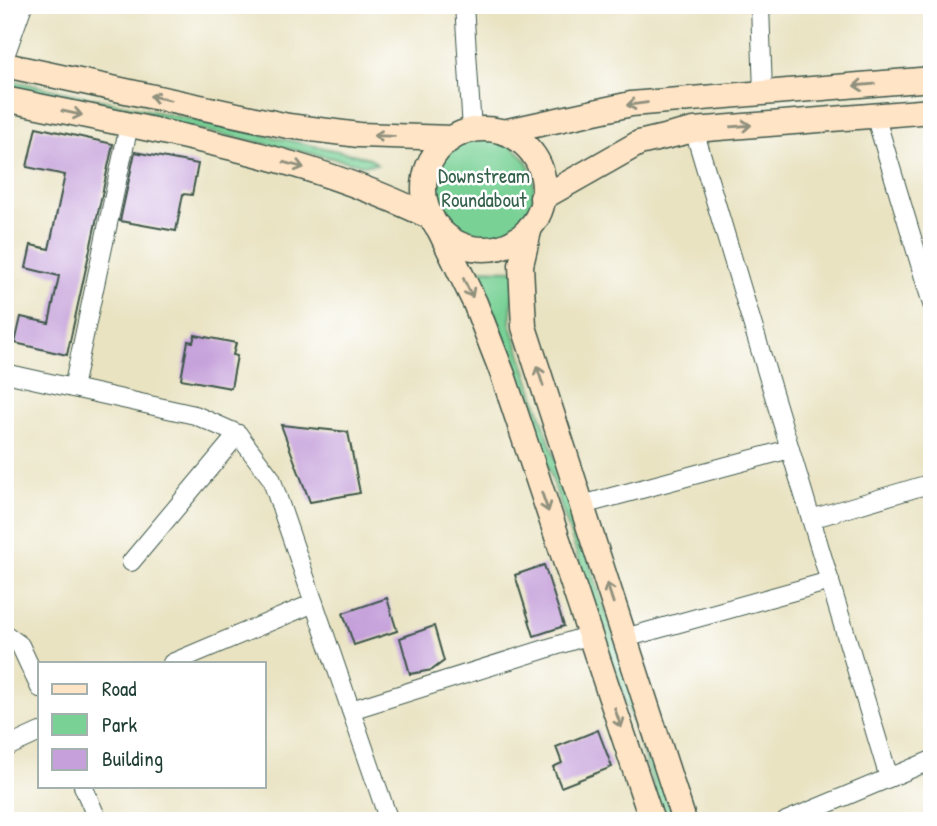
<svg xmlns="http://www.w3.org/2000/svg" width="937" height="826" font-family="'Patrick Hand',sans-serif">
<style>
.green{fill:#79d196;stroke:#4c8765;stroke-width:2}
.building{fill:#c5a0da}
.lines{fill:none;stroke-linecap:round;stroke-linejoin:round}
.minor-casing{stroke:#3d5649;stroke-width:20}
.secondary-casing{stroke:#3d5649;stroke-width:27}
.minor{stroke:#fff;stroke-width:18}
.secondary{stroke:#ffe4c6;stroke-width:24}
.oneway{stroke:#8f907d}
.labels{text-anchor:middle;stroke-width:5;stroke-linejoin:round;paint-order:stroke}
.park-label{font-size:21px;fill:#36624c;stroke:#fff}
</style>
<rect width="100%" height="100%" fill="#fff"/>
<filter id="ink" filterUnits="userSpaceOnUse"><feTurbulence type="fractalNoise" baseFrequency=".0143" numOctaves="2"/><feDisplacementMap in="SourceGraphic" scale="14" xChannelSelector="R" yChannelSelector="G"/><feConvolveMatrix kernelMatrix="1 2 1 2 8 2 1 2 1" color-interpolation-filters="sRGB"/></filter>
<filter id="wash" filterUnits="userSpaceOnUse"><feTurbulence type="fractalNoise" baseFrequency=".00686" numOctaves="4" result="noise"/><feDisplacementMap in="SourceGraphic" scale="28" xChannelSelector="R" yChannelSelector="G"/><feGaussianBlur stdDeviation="1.57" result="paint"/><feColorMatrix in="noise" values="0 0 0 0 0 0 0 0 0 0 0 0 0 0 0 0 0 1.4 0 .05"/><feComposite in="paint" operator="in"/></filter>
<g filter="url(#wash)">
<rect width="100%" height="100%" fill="#e9e3c2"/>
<g class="green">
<path d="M5 79 370 158 377 164 364 165 5 88Z"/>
<circle cx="484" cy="188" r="50"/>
<path d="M468 269 516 270 510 322 675 821H665L510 352 496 317Z"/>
</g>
<g id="blocks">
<g class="building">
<path d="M36 127 113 144 67 355 15 343 21 317 49 323 59 276 26 268 31 245 49 249 65 175 27 167Z"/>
<path d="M135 152 198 164 192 195 183 194 176 231 120 221Z"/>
<path d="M195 335 236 343 233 355 237 356 231 388 181 379 188 341 193 342Z"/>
<path d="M281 425 348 432 360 493 310 502Z"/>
<path d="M544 565 564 626 534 636 515 575Z"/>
<path d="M387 598 397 631 354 645 343 613Z"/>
<path d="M434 626 444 661 432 670 410 674 400 638Z"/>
<path d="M598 730 612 767 561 787 553 767 562 763 556 747Z"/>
</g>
</g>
</g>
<g filter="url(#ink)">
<use href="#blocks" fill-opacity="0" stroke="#3d5649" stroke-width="2"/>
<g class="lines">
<defs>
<g id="minor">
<path d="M464 5 472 130"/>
<path d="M760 5 763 93"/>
<path d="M5 56 23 5"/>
<path d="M875 115 932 304"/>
<path d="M694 130 889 778"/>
<path d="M5 373 195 415 238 434 271 478 389 821"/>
<path d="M73 388 129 125"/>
<path d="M582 505 790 449"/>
<path d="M811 519 932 483"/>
<path d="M131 562 238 434"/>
<path d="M5 634 20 645 40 688"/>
<path d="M625 638 830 581"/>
<path d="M172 663 314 603"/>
<path d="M351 710 590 635"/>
<path d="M5 748 40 732"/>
<path d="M83 786 98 821"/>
<path d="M786 821 932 760"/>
</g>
<g id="secondary">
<path d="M5 65 288 126 359 135 452 138"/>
<path d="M5 99C149 130 299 152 432 218"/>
<circle cx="484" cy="189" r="60"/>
<path d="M503 132 631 104 932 79"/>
<path d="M542 198 639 143 694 130 932 111"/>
<path d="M438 227 475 303 503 375 652 821"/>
<path d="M530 227 521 265 524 327 684 821"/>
</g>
</defs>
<use href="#minor" class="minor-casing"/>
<use href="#secondary" class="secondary-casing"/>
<use href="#minor" class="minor"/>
<use href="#secondary" class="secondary"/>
</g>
<defs><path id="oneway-shaft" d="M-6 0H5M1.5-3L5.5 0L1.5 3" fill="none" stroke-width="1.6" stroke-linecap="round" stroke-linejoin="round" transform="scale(1.75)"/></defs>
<g class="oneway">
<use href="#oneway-shaft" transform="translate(864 85) rotate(175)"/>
<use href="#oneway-shaft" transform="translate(160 98) rotate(-168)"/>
<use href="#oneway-shaft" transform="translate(637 104) rotate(173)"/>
<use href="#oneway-shaft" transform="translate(72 113) rotate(12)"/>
<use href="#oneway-shaft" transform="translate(741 126) rotate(-5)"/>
<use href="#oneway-shaft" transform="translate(384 136) rotate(-178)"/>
<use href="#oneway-shaft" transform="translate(294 165) rotate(15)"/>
<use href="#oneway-shaft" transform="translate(468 288) rotate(64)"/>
<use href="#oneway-shaft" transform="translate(540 376) rotate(-108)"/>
<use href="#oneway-shaft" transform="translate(545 502) rotate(71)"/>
<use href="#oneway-shaft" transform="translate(610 593) rotate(-108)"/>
<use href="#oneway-shaft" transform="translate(618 718) rotate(71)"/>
</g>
</g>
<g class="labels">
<g class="park-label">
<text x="484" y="183">Downstream<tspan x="484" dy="24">Roundabout</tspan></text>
</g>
</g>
<rect width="937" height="826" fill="none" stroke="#fff" stroke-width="28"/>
<rect x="38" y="662" width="228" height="126" fill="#ffffff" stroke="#a5b1ae" stroke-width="2"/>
<rect x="52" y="684" width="35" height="10" fill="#ffe4c6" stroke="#a5b1ae" stroke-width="2"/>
<text x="102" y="696" font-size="21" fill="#1f3d34">Road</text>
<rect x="52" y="714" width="35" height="21" fill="#79d196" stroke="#a5b1ae" stroke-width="2"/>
<text x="102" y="732" font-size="21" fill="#1f3d34">Park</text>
<rect x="52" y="749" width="35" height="21" fill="#c5a0da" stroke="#a5b1ae" stroke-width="2"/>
<text x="102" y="766" font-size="21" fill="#1f3d34">Building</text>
</svg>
